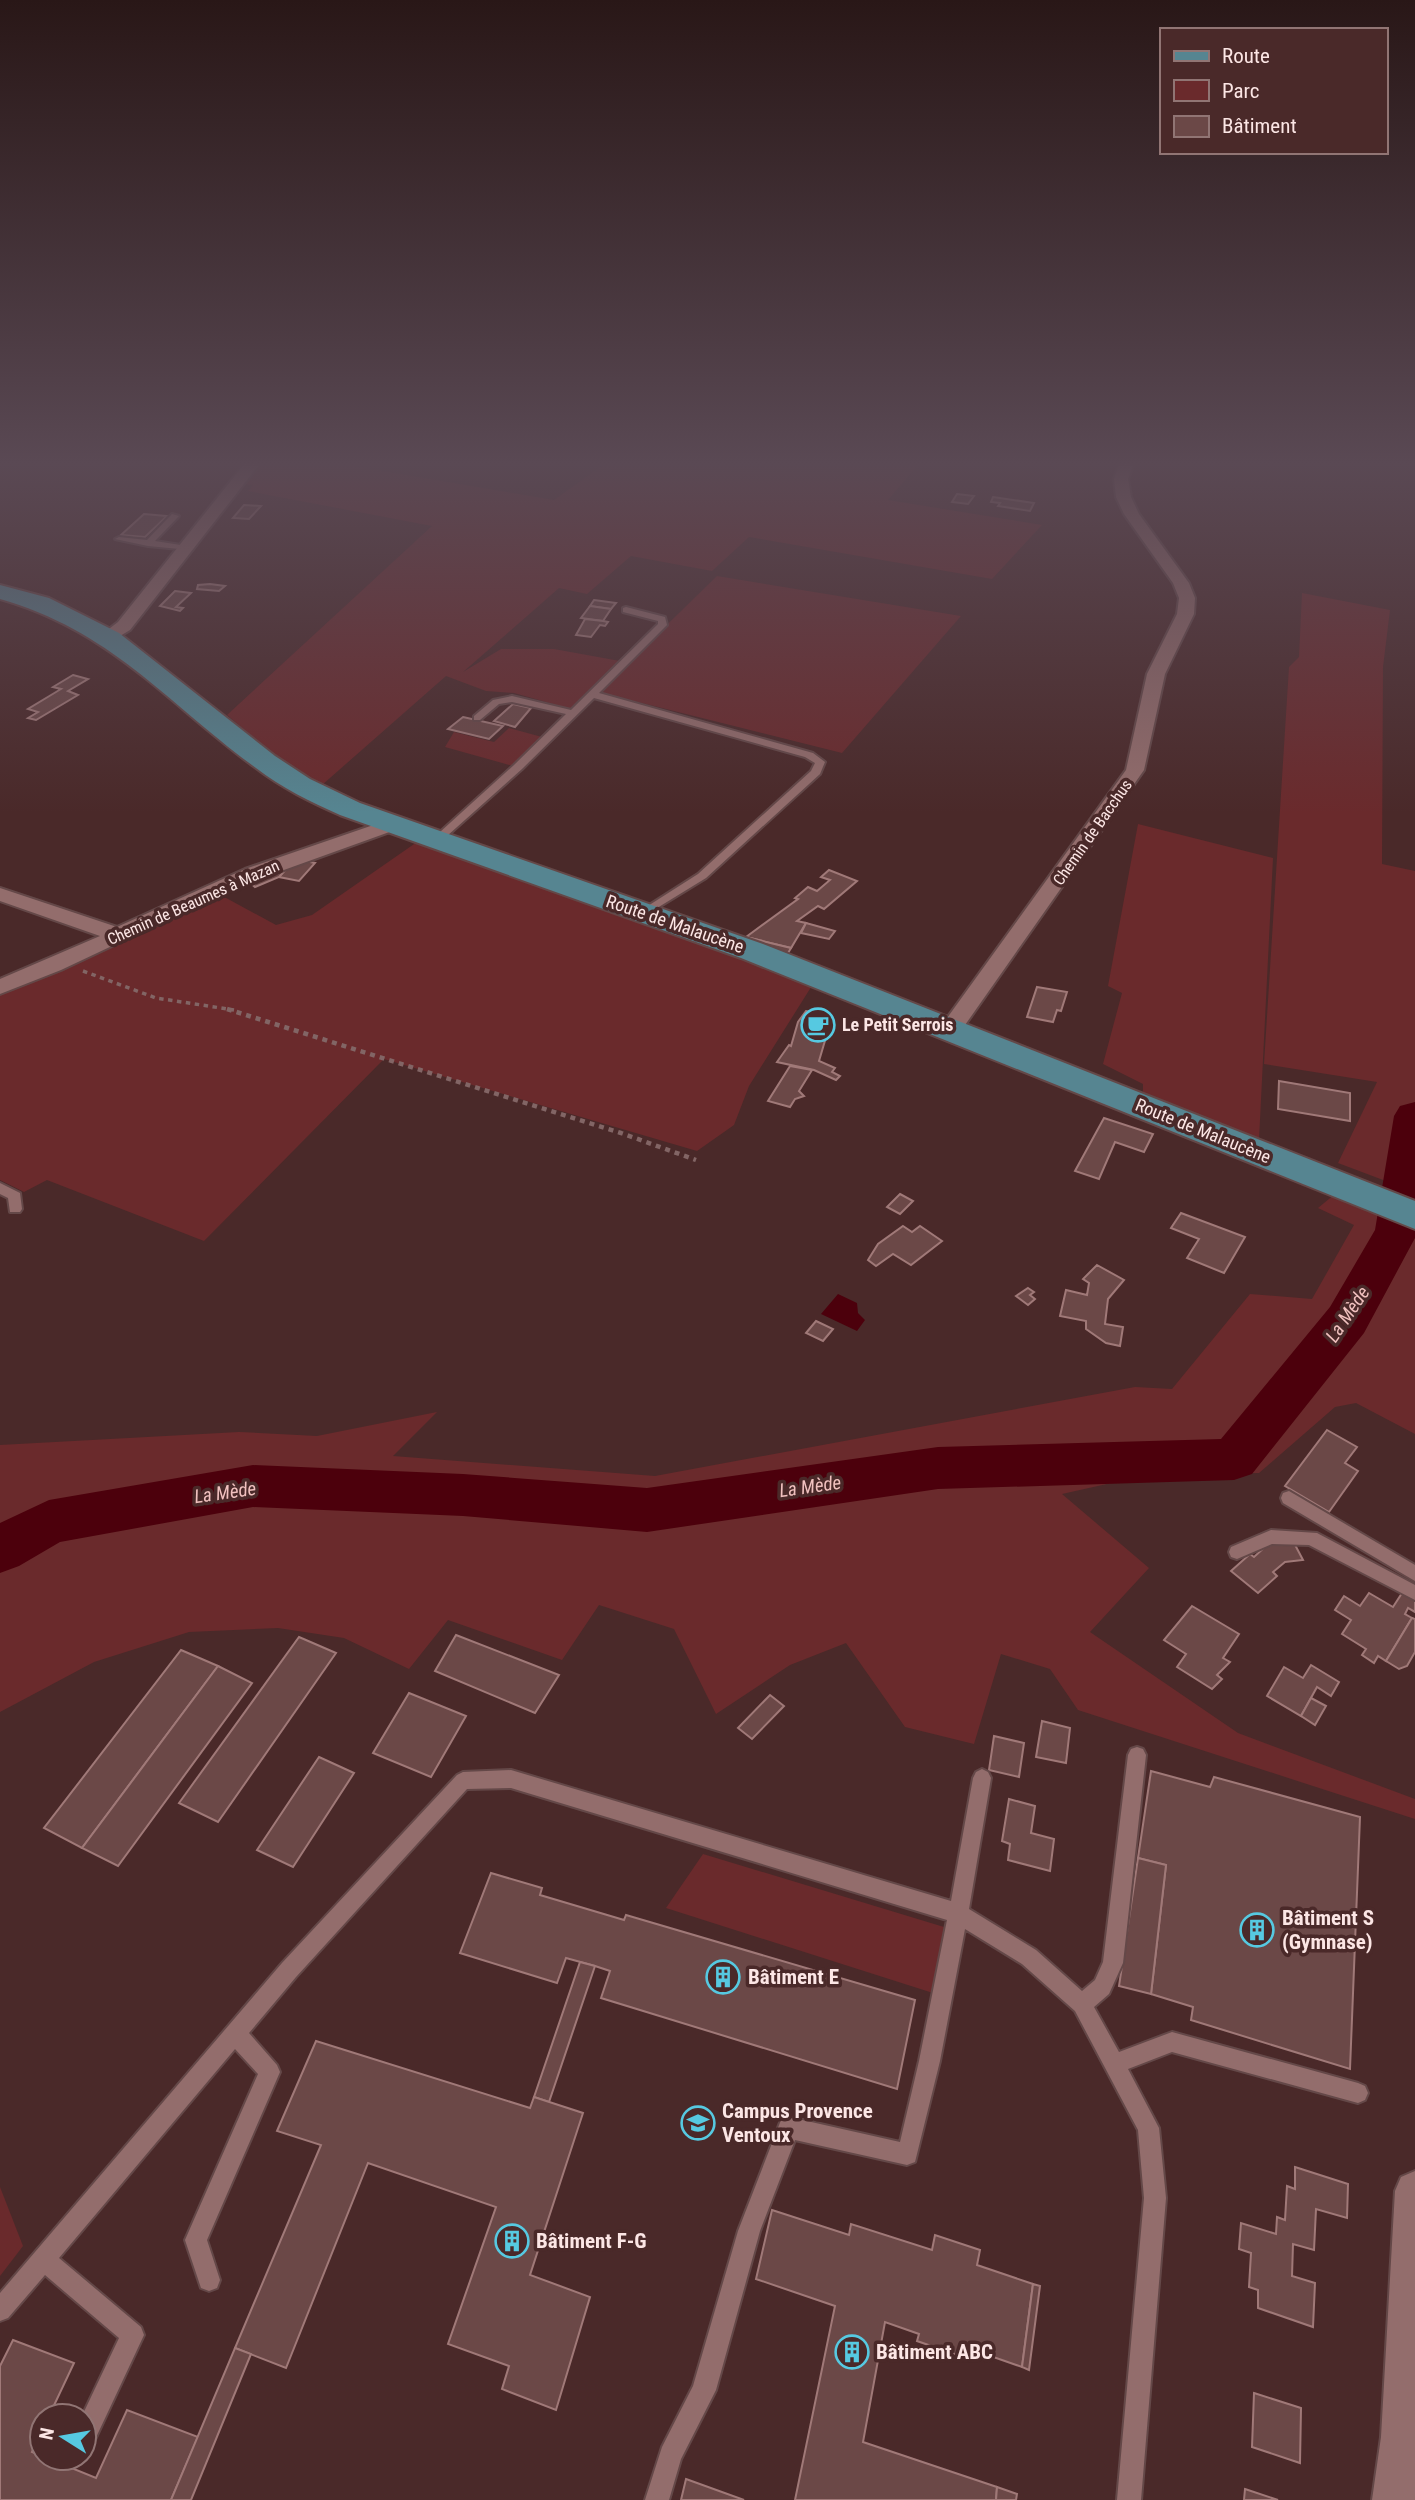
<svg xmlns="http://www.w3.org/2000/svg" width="1415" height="2500" font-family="'Roboto Condensed',sans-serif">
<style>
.green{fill:#6a2a2c}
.water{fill:#4c000c}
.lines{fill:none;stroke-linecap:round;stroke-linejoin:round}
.river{fill:#4c000c;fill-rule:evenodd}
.building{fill:#6b4847;stroke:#a07978;stroke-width:2}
.service-casing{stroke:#644848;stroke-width:4}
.minor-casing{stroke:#644848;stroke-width:4}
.primary-casing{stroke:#644848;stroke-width:4}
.path-far1{stroke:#826565;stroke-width:3.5;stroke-dasharray:4.5 4.5;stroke-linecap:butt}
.path{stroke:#826565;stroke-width:4.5;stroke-dasharray:5 5;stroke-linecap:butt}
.service{fill:#936d6c;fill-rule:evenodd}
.minor{fill:#936d6c;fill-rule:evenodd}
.primary{fill:#568591;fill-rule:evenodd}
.labels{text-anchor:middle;stroke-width:7;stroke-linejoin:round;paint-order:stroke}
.far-street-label{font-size:16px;fill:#fce6e5;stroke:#4a2929}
.street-label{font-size:18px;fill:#fce6e5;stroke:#4a2929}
.poi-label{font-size:18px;font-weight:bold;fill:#fce6e5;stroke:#4a2929;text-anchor:start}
.water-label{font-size:19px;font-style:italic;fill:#f1c1bf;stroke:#4a2929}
.near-poi-label{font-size:21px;font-weight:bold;fill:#fce6e5;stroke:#4a2929;text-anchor:start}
</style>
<rect width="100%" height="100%" fill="#4a2929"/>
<g class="green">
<path d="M259 463H335L554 500 606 463H891L917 466 888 500 1042 525 992 579 749 537 712 571 631 556 587 594 559 588 463 672 501 649H554L620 661 571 709 514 693 486 691 446 676 322 785 281 761 227 715 432 526 248 491 253 485 243 484Z"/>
<path d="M717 576 961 616 842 753 598 692Z"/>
<path d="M1302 593 1390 610 1383 667 1382 864 1415 871V1192L1338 1163 1377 1082 1264 1064 1289 667 1299 657Z"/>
<path d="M509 728 542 737 513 766 445 747 454 732 494 742Z"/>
<path d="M1138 824 1273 858 1259 1140 1143 1093V1084L1103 1064 1122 993 1108 986Z"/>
<path d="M417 842 719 945 813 984 749 1086 734 1125 697 1151 384 1059 204 1241 47 1180 24 1192 0 1180V992L217 893 276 925 312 915Z"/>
<path d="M1335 1194 1415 1234V1434L1356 1403 1335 1407 1259 1473 1147 1475 1062 1494 1149 1568 1090 1632 1238 1733 1415 1799V1819L1078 1710 1050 1669 1001 1654 974 1744 905 1727 846 1643 790 1665 716 1714 674 1629 599 1605 562 1660 448 1620 409 1669 344 1638 278 1628 189 1632 94 1662 0 1712V1445L239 1432 317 1436 437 1412 393 1456 655 1476 1135 1387 1172 1389 1250 1294 1312 1299 1354 1225 1318 1208Z"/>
<path d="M703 1854 944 1927 933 1993 666 1908Z"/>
<path d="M0 2187 23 2246 0 2276Z"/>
</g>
<path class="water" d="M838 1294 857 1303 858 1313 865 1320 857 1331 821 1314Z"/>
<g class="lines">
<path class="river" d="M1415 1102V1238L1364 1333 1252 1474 1234 1480 938 1489 647 1532 463 1516 253 1507 60 1542 19 1566 0 1573V1523L49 1500 253 1465 463 1474 647 1488 938 1447 1221 1439 1330 1307 1375 1230 1394 1116 1400 1106Z"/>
</g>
<g class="building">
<path d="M957 494 974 496 968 504 952 502Z"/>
<path d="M993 497 1034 503 1030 511 998 506 1000 503 991 502Z"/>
<path d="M244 505 261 506 249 519 233 518Z"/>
<path d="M144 514 167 516 145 537 121 535Z"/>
<path d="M210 584 225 586 219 591 197 589 198 585Z"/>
<path d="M175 591 191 593 176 607 183 608 180 611 160 606Z"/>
<path d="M594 600 616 603 611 609 590 606Z"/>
<path d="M590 606 611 609 603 621 581 618Z"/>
<path d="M585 619 603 621 608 622 605 626 600 625 591 637 576 635Z"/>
<path d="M73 675 88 679 68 691 78 695 36 720 28 718 38 712 28 709 61 689 53 687Z"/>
<path d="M513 704 531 708 515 727 494 721Z"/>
<path d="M463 717 503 726 489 739 448 729Z"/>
<path d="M295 859 315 863 299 881 279 877Z"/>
<path d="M295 859 279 877 255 887 247 880Z"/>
<path d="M829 870 857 881 824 909 818 906 797 921 806 923 791 948 746 937 798 899 795 898 808 887 817 891 830 880 821 877Z"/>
<path d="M806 923 835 931 829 939 801 933Z"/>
<path d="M746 937 791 948 787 955Z"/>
<path d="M1037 987 1067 992 1061 1011 1057 1010 1053 1022 1027 1017Z"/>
<path d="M806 1011 832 1017 819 1061 835 1068 832 1072 840 1076 836 1080 814 1070 777 1062 789 1045 791 1046 798 1022Z"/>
<path d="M790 1066 812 1070 799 1091 804 1096 795 1099 790 1107 768 1101Z"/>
<path d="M1279 1081 1350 1093V1121L1278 1109Z"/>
<path d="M1104 1118 1153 1134 1144 1152 1115 1142 1099 1179 1075 1171Z"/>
<path d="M900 1194 913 1201 900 1214 887 1207Z"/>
<path d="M1181 1213 1245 1237 1224 1273 1187 1258 1199 1239 1171 1228Z"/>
<path d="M903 1226 912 1232 920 1226 942 1241 911 1265 893 1254 876 1266 868 1260 878 1244Z"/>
<path d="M1097 1265 1124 1280 1108 1299 1105 1324 1123 1327 1120 1346 1106 1343 1086 1329V1321L1060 1316 1066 1290 1087 1295 1089 1283 1083 1279Z"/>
<path d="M1028 1288 1034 1292 1030 1295 1035 1299 1028 1305 1016 1296Z"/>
<path d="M816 1321 833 1329 823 1341 806 1333Z"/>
<path d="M1327 1430 1357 1447 1345 1463 1358 1471 1329 1512 1285 1486Z"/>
<path d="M1293 1541 1303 1560 1285 1562 1273 1572 1277 1576 1258 1593 1231 1571 1250 1554 1254 1557 1266 1546Z"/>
<path d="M1404 1590 1415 1597V1612L1408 1608 1405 1614 1412 1618 1386 1661 1378 1656 1374 1663 1362 1655 1366 1649 1342 1634 1351 1620 1335 1610 1344 1596 1360 1606 1369 1593 1393 1607Z"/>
<path d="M1192 1606 1239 1634 1223 1658 1230 1662 1217 1675 1222 1679 1212 1689 1177 1667 1186 1654 1164 1640Z"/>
<path d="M1412 1618 1415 1619V1652L1407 1666 1399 1669 1386 1661Z"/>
<path d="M456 1635 559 1675 535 1713 435 1671Z"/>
<path d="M299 1637 336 1653 218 1822 179 1803Z"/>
<path d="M181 1650 218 1666 82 1848 44 1828Z"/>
<path d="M1311 1665 1339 1682 1331 1696 1317 1687 1301 1716 1267 1696 1284 1667 1303 1678Z"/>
<path d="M218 1666 252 1683 118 1866 82 1848Z"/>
<path d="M409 1693 466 1716 431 1777 373 1753Z"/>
<path d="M770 1695 784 1706 752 1739 738 1728Z"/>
<path d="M1311 1698 1326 1706 1315 1725 1301 1716Z"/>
<path d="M1042 1721 1070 1728 1066 1763 1036 1757Z"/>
<path d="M994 1736 1024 1743 1019 1777 989 1770Z"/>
<path d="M319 1757 354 1773 293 1867 257 1850Z"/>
<path d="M1151 1771 1210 1787 1214 1777 1360 1817 1350 2069 1191 2020 1193 2007 1151 1994 1166 1865 1138 1858Z"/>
<path d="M1009 1799 1035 1806 1031 1833 1054 1839 1050 1871 1008 1860 1010 1844 1002 1841Z"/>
<path d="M1138 1858 1166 1865 1151 1994 1119 1986Z"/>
<path d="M491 1873 542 1888 540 1895 624 1920 626 1915 915 2000 897 2089 601 1998 610 1971 595 1966 566 1958 557 1983 460 1953Z"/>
<path d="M580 1962 595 1966 549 2102 534 2097Z"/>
<path d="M316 2041 530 2108 534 2097 583 2113 530 2275 590 2297 556 2410 502 2389 509 2366 448 2344 496 2207 368 2163 286 2368 235 2348 321 2145 277 2131Z"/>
<path d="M1295 2167 1348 2184 1347 2218 1316 2209 1314 2250 1293 2244 1292 2276 1315 2283 1313 2327 1258 2308V2290L1249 2287 1251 2253 1239 2249 1241 2223 1276 2234 1277 2217 1285 2220 1287 2186 1295 2189Z"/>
<path d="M772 2210 849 2235 851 2224 932 2250 935 2235 980 2250 977 2265 1033 2284 1022 2367 965 2347 963 2357 917 2341 919 2334 885 2322 863 2442 997 2487 996 2500H795L835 2306 756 2279Z"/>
<path d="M1033 2284 1040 2286 1029 2370 1022 2367Z"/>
<path d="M13 2340 74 2363 49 2416H42V2430L32 2452 96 2478 127 2410 198 2437 171 2500H0V2366Z"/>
<path d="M235 2348 251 2354 191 2500H171Z"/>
<path d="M1254 2393 1301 2408 1300 2463 1252 2447Z"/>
<path d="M686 2479 744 2500H681Z"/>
<path d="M997 2487 1017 2494 1016 2500H996Z"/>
<path d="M1245 2489 1278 2500H1244Z"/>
</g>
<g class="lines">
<defs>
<g id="service">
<path d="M172 514 179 516 155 541 187 546H190V550L148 546 115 539 119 537 147 540Z"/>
<path d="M626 607 665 617 667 625 599 693 813 753 825 762 820 774 706 878 644 916 640 915V911L698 874 811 771 815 763 805 757 594 698 522 769 438 844H430L429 842 514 765 566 714 512 702 499 704 480 720H474V716L493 700 512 696 571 710 658 624V621L623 612V608Z"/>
<path d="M0 1183 20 1193 22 1209 20 1212H10L8 1198 0 1194Z"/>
<path d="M1289 1491 1415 1565V1581L1283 1503 1281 1498 1283 1493Z"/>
<path d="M1271 1530 1317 1533 1415 1585V1600L1309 1545 1272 1544 1237 1559 1231 1557 1229 1552 1231 1547Z"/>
<path d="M1137 1747 1143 1749 1146 1755 1123 1963 1109 1994 1094 2007 1119 2052 1172 2032 1358 2083 1365 2086 1368 2093 1365 2100 1358 2103 1172 2052 1128 2069 1159 2128 1166 2198 1141 2500H1117L1144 2198 1138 2130 1075 2011 1022 1964 965 1929 940 2061 915 2162 907 2165 795 2140 760 2231 716 2390 681 2459 669 2500H645L662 2447 693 2386 738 2231 781 2120 789 2117 900 2142 919 2061 947 1920 511 1788 467 1789 296 1977 249 2033 277 2065 280 2072 207 2240 220 2280 217 2288 209 2291 201 2288 185 2240 258 2074 235 2049 59 2258 141 2327 144 2335 92 2446 84 2450V2416H82L119 2338 45 2275 8 2318 0 2321V2293L282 1963 457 1775 463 1772 511 1770 951 1901 973 1778 976 1772 982 1769 988 1772 991 1778 969 1909 1036 1950 1082 1991 1095 1980 1103 1962 1128 1755 1131 1749Z"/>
</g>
<g id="minor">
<path d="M246 462H261L130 630 115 639H103L101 635 118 622Z"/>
<path d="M1120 462H1134L1128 479 1131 497 1139 514 1189 583 1195 598 1194 614 1165 674 1144 770 958 1035H942L939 1030 942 1025 1126 770 1147 674 1177 614 1179 598 1173 583 1124 514 1116 497 1114 479Z"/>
<path d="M388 820 395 822 398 826 395 830 237 887 61 970 0 994V979L100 936 0 901V888L117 927 245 869Z"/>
<path d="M1415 2171V2500H1372L1381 2437 1395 2191 1401 2177Z"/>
</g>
<path id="primary" d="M0 585 49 598 119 633 275 756 310 779 360 803 763 944 1415 1201V1229L741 958 340 815C311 802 282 788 256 768 167 703 112 631 0 599Z"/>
</defs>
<use href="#service" class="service-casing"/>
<use href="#minor" class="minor-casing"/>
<use href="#primary" class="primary-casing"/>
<path class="path-far1" d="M83 971 156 998 234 1010"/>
<path class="path" d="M227 1009 621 1133 696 1160"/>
<use href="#service" class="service"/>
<use href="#minor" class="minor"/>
<use href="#primary" class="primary"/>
</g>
<linearGradient id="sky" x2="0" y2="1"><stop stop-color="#291717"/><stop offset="0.57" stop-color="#5a4954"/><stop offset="1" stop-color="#5a4954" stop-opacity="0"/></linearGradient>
<rect width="1415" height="813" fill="url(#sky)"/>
<defs>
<symbol id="cafe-ring" viewBox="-11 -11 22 22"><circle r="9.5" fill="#4a2929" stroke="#56c9e1" stroke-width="1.5"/><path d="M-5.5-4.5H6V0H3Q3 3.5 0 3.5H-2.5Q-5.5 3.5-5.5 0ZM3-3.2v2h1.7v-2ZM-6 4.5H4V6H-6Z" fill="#56c9e1"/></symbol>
<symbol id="building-ring" viewBox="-11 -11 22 22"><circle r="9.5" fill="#4a2929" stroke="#56c9e1" stroke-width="1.5"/><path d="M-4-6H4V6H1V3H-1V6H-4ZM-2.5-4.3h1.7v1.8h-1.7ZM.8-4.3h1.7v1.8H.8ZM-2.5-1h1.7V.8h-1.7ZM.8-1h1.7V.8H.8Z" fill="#56c9e1"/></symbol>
<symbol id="school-ring" viewBox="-11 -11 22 22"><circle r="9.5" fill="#4a2929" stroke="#56c9e1" stroke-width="1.5"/><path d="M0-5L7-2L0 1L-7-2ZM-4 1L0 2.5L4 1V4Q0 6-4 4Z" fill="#56c9e1"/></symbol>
</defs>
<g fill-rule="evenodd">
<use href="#cafe-ring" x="799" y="1006" width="38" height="38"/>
<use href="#building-ring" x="1238" y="1911" width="38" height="38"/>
<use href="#building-ring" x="704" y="1958" width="38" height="38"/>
<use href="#school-ring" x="679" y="2104" width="38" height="38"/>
<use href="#building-ring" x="493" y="2222" width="38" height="38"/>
<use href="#building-ring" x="833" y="2333" width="38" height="38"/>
</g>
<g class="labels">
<g class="far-street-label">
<text transform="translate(1092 832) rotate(-55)" y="6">Chemin de Bacchus</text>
<text transform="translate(193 902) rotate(-24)" y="6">Chemin de Beaumes à Mazan</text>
</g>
<g class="street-label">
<text transform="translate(675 924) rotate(19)" y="6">Route de Malaucène</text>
<text transform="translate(1203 1131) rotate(22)" y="6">Route de Malaucène</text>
</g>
<g class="poi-label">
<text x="842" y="1031">Le Petit Serrois</text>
</g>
<g class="water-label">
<text transform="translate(1347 1314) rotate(-56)" y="7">La Mède</text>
<text transform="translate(810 1486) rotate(-8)" y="7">La Mède</text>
<text transform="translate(225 1492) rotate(-8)" y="7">La Mède</text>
</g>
<g class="near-poi-label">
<text x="1282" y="1925">Bâtiment S<tspan x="1282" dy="24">(Gymnase)</tspan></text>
<text x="748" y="1984">Bâtiment E</text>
<text x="722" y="2118">Campus Provence<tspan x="722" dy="24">Ventoux</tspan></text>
<text x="536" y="2248">Bâtiment F-G</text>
<text x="876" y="2359">Bâtiment ABC</text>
</g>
</g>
<rect x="1160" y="28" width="228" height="126" fill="#4a2929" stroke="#917574" stroke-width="2"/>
<rect x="1174" y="51" width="35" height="10" fill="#568591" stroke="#917574" stroke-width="2"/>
<text x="1222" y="63" font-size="21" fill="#fce6e5">Route</text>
<rect x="1174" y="80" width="35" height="21" fill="#6a2a2c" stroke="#917574" stroke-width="2"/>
<text x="1222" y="98" font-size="21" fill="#fce6e5">Parc</text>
<rect x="1174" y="116" width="35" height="21" fill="#6b4847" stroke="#917574" stroke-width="2"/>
<text x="1222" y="133" font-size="21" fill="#fce6e5">Bâtiment</text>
<g transform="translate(63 2437) rotate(281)"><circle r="33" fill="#4a2929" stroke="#917574" stroke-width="2"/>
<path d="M0-5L12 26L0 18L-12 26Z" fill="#56c9e1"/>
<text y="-10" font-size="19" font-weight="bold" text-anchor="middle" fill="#fce6e5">N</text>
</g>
</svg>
